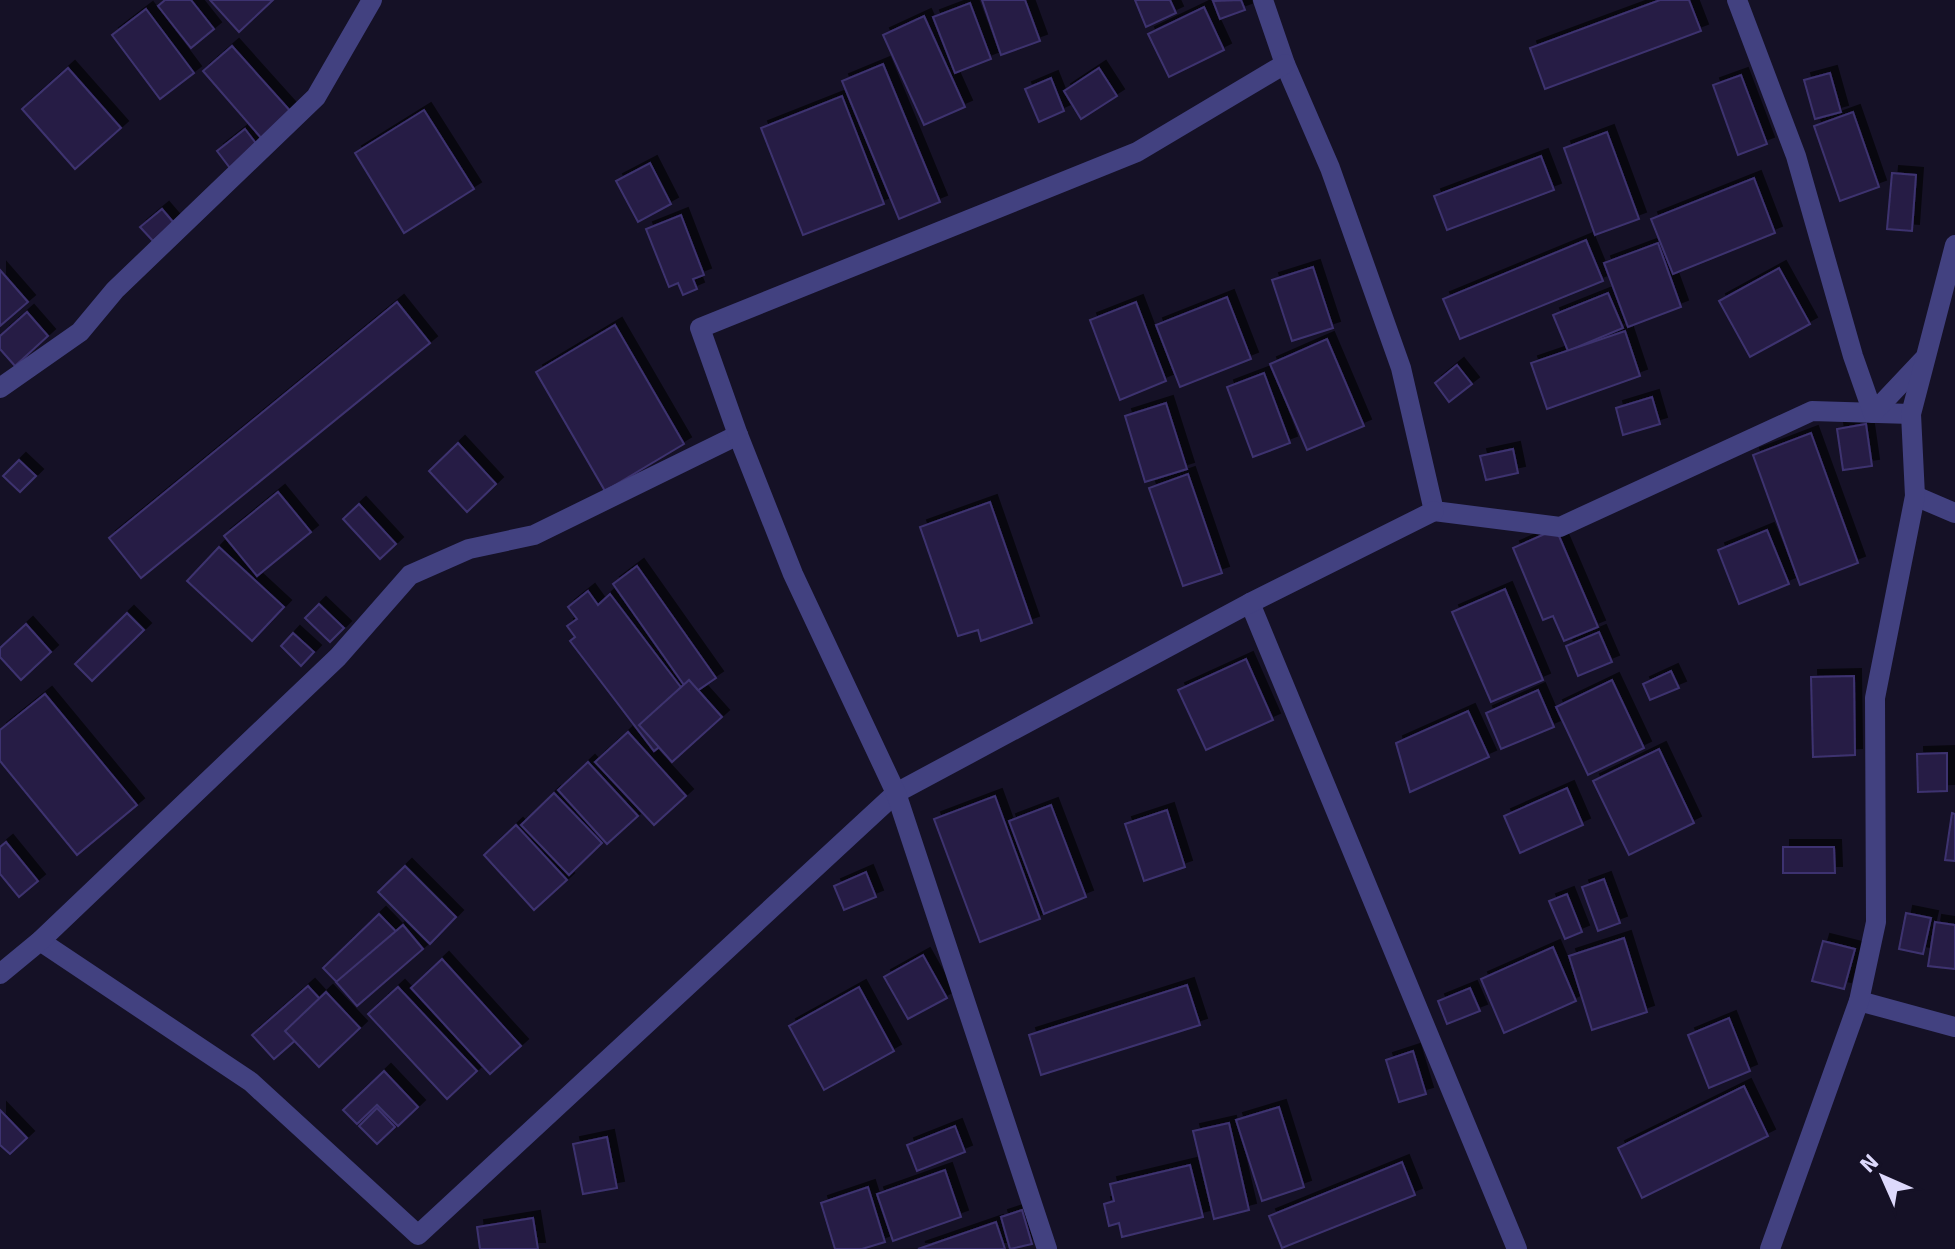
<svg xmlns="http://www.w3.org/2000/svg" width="1955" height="1249" font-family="Signika,sans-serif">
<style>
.building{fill:#261f45;stroke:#3e336f;stroke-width:2;filter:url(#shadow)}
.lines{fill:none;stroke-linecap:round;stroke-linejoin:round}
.minor{stroke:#424180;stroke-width:20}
</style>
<defs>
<filter id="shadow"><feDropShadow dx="7" dy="-7" stdDeviation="0" flood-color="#0009"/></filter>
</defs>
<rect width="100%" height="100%" fill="#151126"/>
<g class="building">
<path d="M165 0H191L214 29 191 48 158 6Z"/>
<path d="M210 0H273L239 32Z"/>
<path d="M982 0H1025L1040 41 1001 55Z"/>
<path d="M1135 0H1170L1176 13 1146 27Z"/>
<path d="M1241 0 1245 10 1220 19 1213 1Z"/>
<path d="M1660 0H1689L1701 31 1545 89 1530 48Z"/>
<path d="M970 3 991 59 955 73 933 17Z"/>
<path d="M1204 7 1224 50 1169 77 1148 34Z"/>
<path d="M146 9 194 73 160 99 112 35Z"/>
<path d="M924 16 965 107 924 125 883 35Z"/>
<path d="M232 46 292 113 262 139 203 71Z"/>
<path d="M883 64 940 202 899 219 842 81Z"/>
<path d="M68 68 121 128 75 169 22 109Z"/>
<path d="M1099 68 1117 96 1081 119 1064 91Z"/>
<path d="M1830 73 1841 112 1815 119 1804 80Z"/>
<path d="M1741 75 1767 144 1738 155 1713 85Z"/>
<path d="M1051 78 1064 111 1039 122 1025 89Z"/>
<path d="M842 96 884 204 803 235 761 128Z"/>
<path d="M424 110 474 189 404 233 355 153Z"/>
<path d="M1853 112 1879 187 1840 201 1814 126Z"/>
<path d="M245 129 258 146 230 168 217 151Z"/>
<path d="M1607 132 1639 219 1595 235 1564 148Z"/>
<path d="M1541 156 1554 190 1447 230 1434 196Z"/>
<path d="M650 163 671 204 638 222 616 181Z"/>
<path d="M1892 173 1916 175 1912 231 1887 229Z"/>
<path d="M1754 178 1775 233 1673 274 1651 219Z"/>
<path d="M162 209 174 223 153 241 140 227Z"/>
<path d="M681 215 704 275 693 279 697 289 683 295 678 283 669 287 646 229Z"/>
<path d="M1586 240 1603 281 1460 339 1443 299Z"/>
<path d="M1658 243 1681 307 1628 327 1604 263Z"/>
<path d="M1313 267 1333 328 1292 341 1272 280Z"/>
<path d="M1779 268 1810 324 1750 357 1719 301Z"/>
<path d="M0 270 28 302 0 326Z"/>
<path d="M1608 293 1623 328 1568 351 1553 315Z"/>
<path d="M1227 297 1251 359 1180 387 1156 325Z"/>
<path d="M397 302 430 343 141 578 109 538Z"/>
<path d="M1136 302 1166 381 1120 400 1090 320Z"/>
<path d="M27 312 48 336 15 366 0 349V336Z"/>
<path d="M615 325 684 444 605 491 536 372Z"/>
<path d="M1625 331 1640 376 1547 409 1531 363Z"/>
<path d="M1327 339 1364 426 1307 450 1270 364Z"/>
<path d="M1457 365 1472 384 1449 402 1435 383Z"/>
<path d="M1264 373 1290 443 1253 457 1227 387Z"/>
<path d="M1652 397 1660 424 1623 435 1616 408Z"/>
<path d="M1166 403 1187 469 1145 482 1125 416Z"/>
<path d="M1866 424 1872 466 1843 470 1837 429Z"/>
<path d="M1811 433 1858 563 1800 585 1753 455Z"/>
<path d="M458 443 496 484 467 512 429 471Z"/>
<path d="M1513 449 1518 473 1486 480 1480 456Z"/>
<path d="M19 460 36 476 20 492 3 476Z"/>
<path d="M1188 474 1222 573 1183 586 1149 488Z"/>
<path d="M278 492 311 532 257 576 224 536Z"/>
<path d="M990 502 1032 623 981 641 978 630 958 636 920 527Z"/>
<path d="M359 504 396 544 380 559 343 519Z"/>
<path d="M1556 529 1598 627 1564 641 1553 616 1543 620 1513 548Z"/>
<path d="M1767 530 1789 584 1739 604 1718 550Z"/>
<path d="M219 547 284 607 252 641 187 581Z"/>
<path d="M637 566 716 678 691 695 613 584Z"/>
<path d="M1505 589 1543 680 1491 702 1452 612Z"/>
<path d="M588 591 598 605 610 594 702 715 654 751 570 641 575 637 567 626 577 619 568 607Z"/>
<path d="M319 604 344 628 330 642 305 618Z"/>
<path d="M127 613 144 630 92 681 75 664Z"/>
<path d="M26 624 51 652 21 680 0 657V648Z"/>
<path d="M1599 632 1612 662 1578 676 1566 646Z"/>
<path d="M293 633 314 652 301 666 281 646Z"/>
<path d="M1246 659 1273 720 1206 750 1178 690Z"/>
<path d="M1671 671 1679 688 1650 700 1643 684Z"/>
<path d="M1854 676 1855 755 1813 757 1811 677Z"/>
<path d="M689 680 722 717 672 762 639 725Z"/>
<path d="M1612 680 1644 748 1588 775 1556 707Z"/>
<path d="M1538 690 1554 727 1501 749 1486 713Z"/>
<path d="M45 694 137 805 77 855 0 761V730Z"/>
<path d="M1468 711 1489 757 1410 792 1396 743Z"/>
<path d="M628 732 686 796 654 825 595 762Z"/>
<path d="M1659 749 1694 823 1629 855 1593 781Z"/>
<path d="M1947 753V791L1918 792 1917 754Z"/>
<path d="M588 762 638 816 607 844 558 790Z"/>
<path d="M1567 788 1583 825 1520 853 1504 816Z"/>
<path d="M554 793 602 843 569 875 521 825Z"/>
<path d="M995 796 1040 919 980 942 934 819Z"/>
<path d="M1051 805 1086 897 1044 914 1009 821Z"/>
<path d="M1167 810 1185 867 1144 881 1125 824Z"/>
<path d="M1952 813 1955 814V861L1945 860Z"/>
<path d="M516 825 567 880 534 910 484 855Z"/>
<path d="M6 842 38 881 19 897 0 874V847Z"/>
<path d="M1783 847H1834L1835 873H1783Z"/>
<path d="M405 866 456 917 430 944 378 892Z"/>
<path d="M866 872 876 897 844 910 834 886Z"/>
<path d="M1604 879 1620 923 1598 931 1582 887Z"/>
<path d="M1567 894 1582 932 1565 939 1549 901Z"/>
<path d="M1906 913 1931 918 1923 954 1899 949Z"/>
<path d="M379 914 413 949 357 1003 323 968Z"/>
<path d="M1935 922 1955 925V969L1928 966Z"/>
<path d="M403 925 423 949 357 1006 336 982Z"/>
<path d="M1624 938 1647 1012 1592 1030 1569 956Z"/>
<path d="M1823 941 1855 949 1844 989 1812 981Z"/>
<path d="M1553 947 1576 1001 1504 1033 1481 979Z"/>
<path d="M923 955 947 998 908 1019 884 977Z"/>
<path d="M442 959 521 1046 490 1074 411 988Z"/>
<path d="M1187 985 1200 1025 1041 1075 1029 1035Z"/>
<path d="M308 986 330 1010 274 1059 252 1035Z"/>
<path d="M398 987 477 1071 447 1099 368 1014Z"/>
<path d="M859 987 894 1051 824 1090 789 1026Z"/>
<path d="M1470 988 1480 1011 1447 1024 1438 1001Z"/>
<path d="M326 992 360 1028 319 1067 285 1031Z"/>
<path d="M1729 1018 1750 1071 1709 1088 1688 1035Z"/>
<path d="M1413 1051 1426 1094 1399 1102 1386 1060Z"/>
<path d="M384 1071 418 1107 398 1126 377 1105 357 1124 343 1110Z"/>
<path d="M1744 1086 1768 1136 1642 1198 1618 1148Z"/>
<path d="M1279 1107 1304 1187 1262 1201 1236 1120Z"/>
<path d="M377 1108 395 1127 377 1144 359 1126Z"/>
<path d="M0 1110 27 1138 10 1154 0 1145Z"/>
<path d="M1229 1123 1249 1210 1214 1219 1193 1131Z"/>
<path d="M955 1126 965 1152 917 1171 907 1145Z"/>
<path d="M607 1137 617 1188 583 1194 573 1144Z"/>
<path d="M1402 1162 1415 1195 1282 1248 1269 1216Z"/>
<path d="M1190 1165 1203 1217 1122 1237 1119 1223 1109 1226 1104 1204 1114 1201 1110 1184Z"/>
<path d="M945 1170 961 1217 893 1241 877 1194Z"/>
<path d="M868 1187 885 1242 862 1249H835L821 1203Z"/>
<path d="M1022 1210 1032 1244 1010 1249 1001 1217Z"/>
<path d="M533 1218 538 1249H480L477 1227Z"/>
<path d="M996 1222 1005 1249H918Z"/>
</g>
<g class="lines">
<g class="minor">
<path d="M1263 0 1285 64 1330 168 1401 368 1434 511 1560 527 1812 411 1911 414"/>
<path d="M1737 0 1796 156 1853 356 1873 413 1923 360"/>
<path d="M0 388 80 332 115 290 316 97 372 0"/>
<path d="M1915 496 1955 513"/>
<path d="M1250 603 1517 1249"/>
<path d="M40 941 251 1082 418 1235 896 793 1250 603 1434 511"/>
<path d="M0 974 40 941 338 657 410 575 469 549 534 535 738 435"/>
<path d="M1859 1001 1955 1027"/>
<path d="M1047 1249 896 793 793 574 738 435 700 328 1137 152 1285 64"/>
<path d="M1770 1249 1859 1001 1876 922 1875 698 1915 496 1911 414 1955 245"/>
</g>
</g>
<g transform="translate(1883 1177) rotate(315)" stroke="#151126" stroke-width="6" paint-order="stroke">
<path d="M0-6L14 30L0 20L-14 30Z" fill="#ddd9fc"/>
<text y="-12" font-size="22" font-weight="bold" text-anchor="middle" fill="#ddd9fc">N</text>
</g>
</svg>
